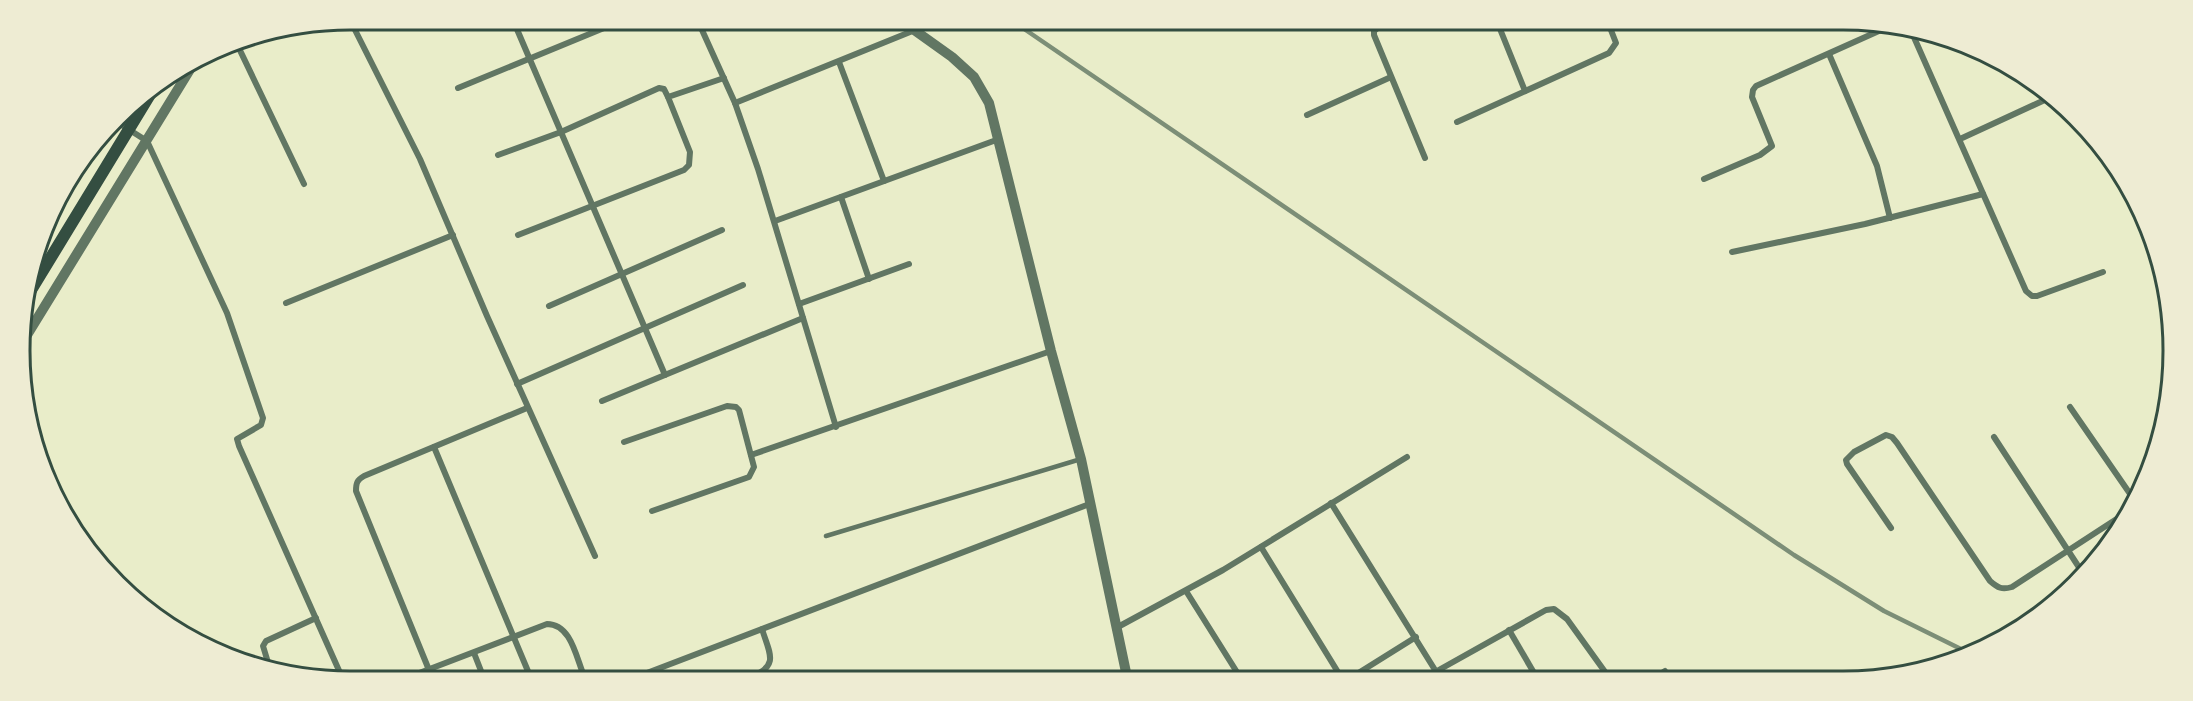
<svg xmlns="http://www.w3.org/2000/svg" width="2193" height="701" font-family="Rubik,sans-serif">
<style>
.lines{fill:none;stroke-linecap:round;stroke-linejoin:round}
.service{stroke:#617663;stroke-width:4.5}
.minor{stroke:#617663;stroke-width:6}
.tertiary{stroke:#617663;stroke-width:10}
.secondary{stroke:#344e41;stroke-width:12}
.rail{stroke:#7c8e77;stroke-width:4.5}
.rim{fill:none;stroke:#344e41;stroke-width:3}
</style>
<rect width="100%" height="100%" fill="#e9edc9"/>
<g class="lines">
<path class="service" d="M826 536 1081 459"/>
<g class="minor">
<path d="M350 20 420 159 487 316 595 556"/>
<path d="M513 20 665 375"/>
<path d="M701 21 702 30 735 103 758 169 836 427"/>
<path d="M1383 24 1374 31V35L1425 158"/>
<path d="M1498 24 1525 91"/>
<path d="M1909 26 2026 291 2032 296H2037L2103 272"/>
<path d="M1422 28 1431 24"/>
<path d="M236 42 304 184"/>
<path d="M1829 54 1877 166 1890 218"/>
<path d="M839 62 884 181"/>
<path d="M458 88 621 21"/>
<path d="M735 103 915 30"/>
<path d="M1307 115 1391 77"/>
<path d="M117 122 147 141 227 313 263 418 261 425 237 439 239 446 341 675"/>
<path d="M1457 122 1609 53 1616 43 1609 25"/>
<path d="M1960 139 2049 98"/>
<path d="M498 155 561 132 659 88 664 89 668 97"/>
<path d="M1704 179 1760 155 1772 146 1752 97 1753 90 1756 86 1890 26"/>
<path d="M841 197 869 279"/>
<path d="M775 221 999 139"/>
<path d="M518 235 684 170 689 165 690 152 668 97 724 78"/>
<path d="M1732 252 1865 224 1983 194"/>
<path d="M286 303 453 235"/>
<path d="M799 304 909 264"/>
<path d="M549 306 722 230"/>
<path d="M517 384 743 285"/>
<path d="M602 401 803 318"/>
<path d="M2070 407 2135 501"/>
<path d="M1994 437 2084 575"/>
<path d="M624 442 727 406 736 407 739 410 754 467 749 477 652 511"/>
<path d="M434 447 530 676"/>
<path d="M751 455 1051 351"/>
<path d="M1331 503 1440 678"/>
<path d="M1891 528 1847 464 1846 460 1854 452 1886 435 1892 437 1897 443 1990 581C1998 588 2002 590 2012 587L2132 509"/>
<path d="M1261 547 1341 677"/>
<path d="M1186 591 1240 677"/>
<path d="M1116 628 1223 570 1407 457"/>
<path d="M1509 630 1537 678"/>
<path d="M474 653 483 676"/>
<path d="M270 669 263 646 266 641 316 618"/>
<path d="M429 670 356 491C356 483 357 480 364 476L527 408"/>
<path d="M1437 671 1546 610 1554 609 1567 619 1608 676 1616 678"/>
<path d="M414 675 547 624C571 624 576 657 584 676"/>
<path d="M639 676 1092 503"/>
<path d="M752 676C780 666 769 652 762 629"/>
<path d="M1352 677 1416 637"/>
<path d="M1654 678 1665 671"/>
</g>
<g class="tertiary">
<path d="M903 22 952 57 974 77 989 103 1051 351 1081 459 1127 677"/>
<path d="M24 340 194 63"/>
</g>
<g class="secondary">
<path d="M51 214 69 184"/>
<path d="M25 300 154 88"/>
</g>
<path class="rail" d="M1014 22 1794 555 1884 611 1969 653"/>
</g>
<path d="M0 0H2193V701H0ZM350 30H1843A320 320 0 0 1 2163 350V351A320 320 0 0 1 1843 671H350A320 320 0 0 1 30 351V350A320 320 0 0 1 350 30Z" fill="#eeecd3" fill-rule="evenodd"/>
<path class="rim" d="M350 30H1843A320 320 0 0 1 2163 350V351A320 320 0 0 1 1843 671H350A320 320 0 0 1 30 351V350A320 320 0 0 1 350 30Z"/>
</svg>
